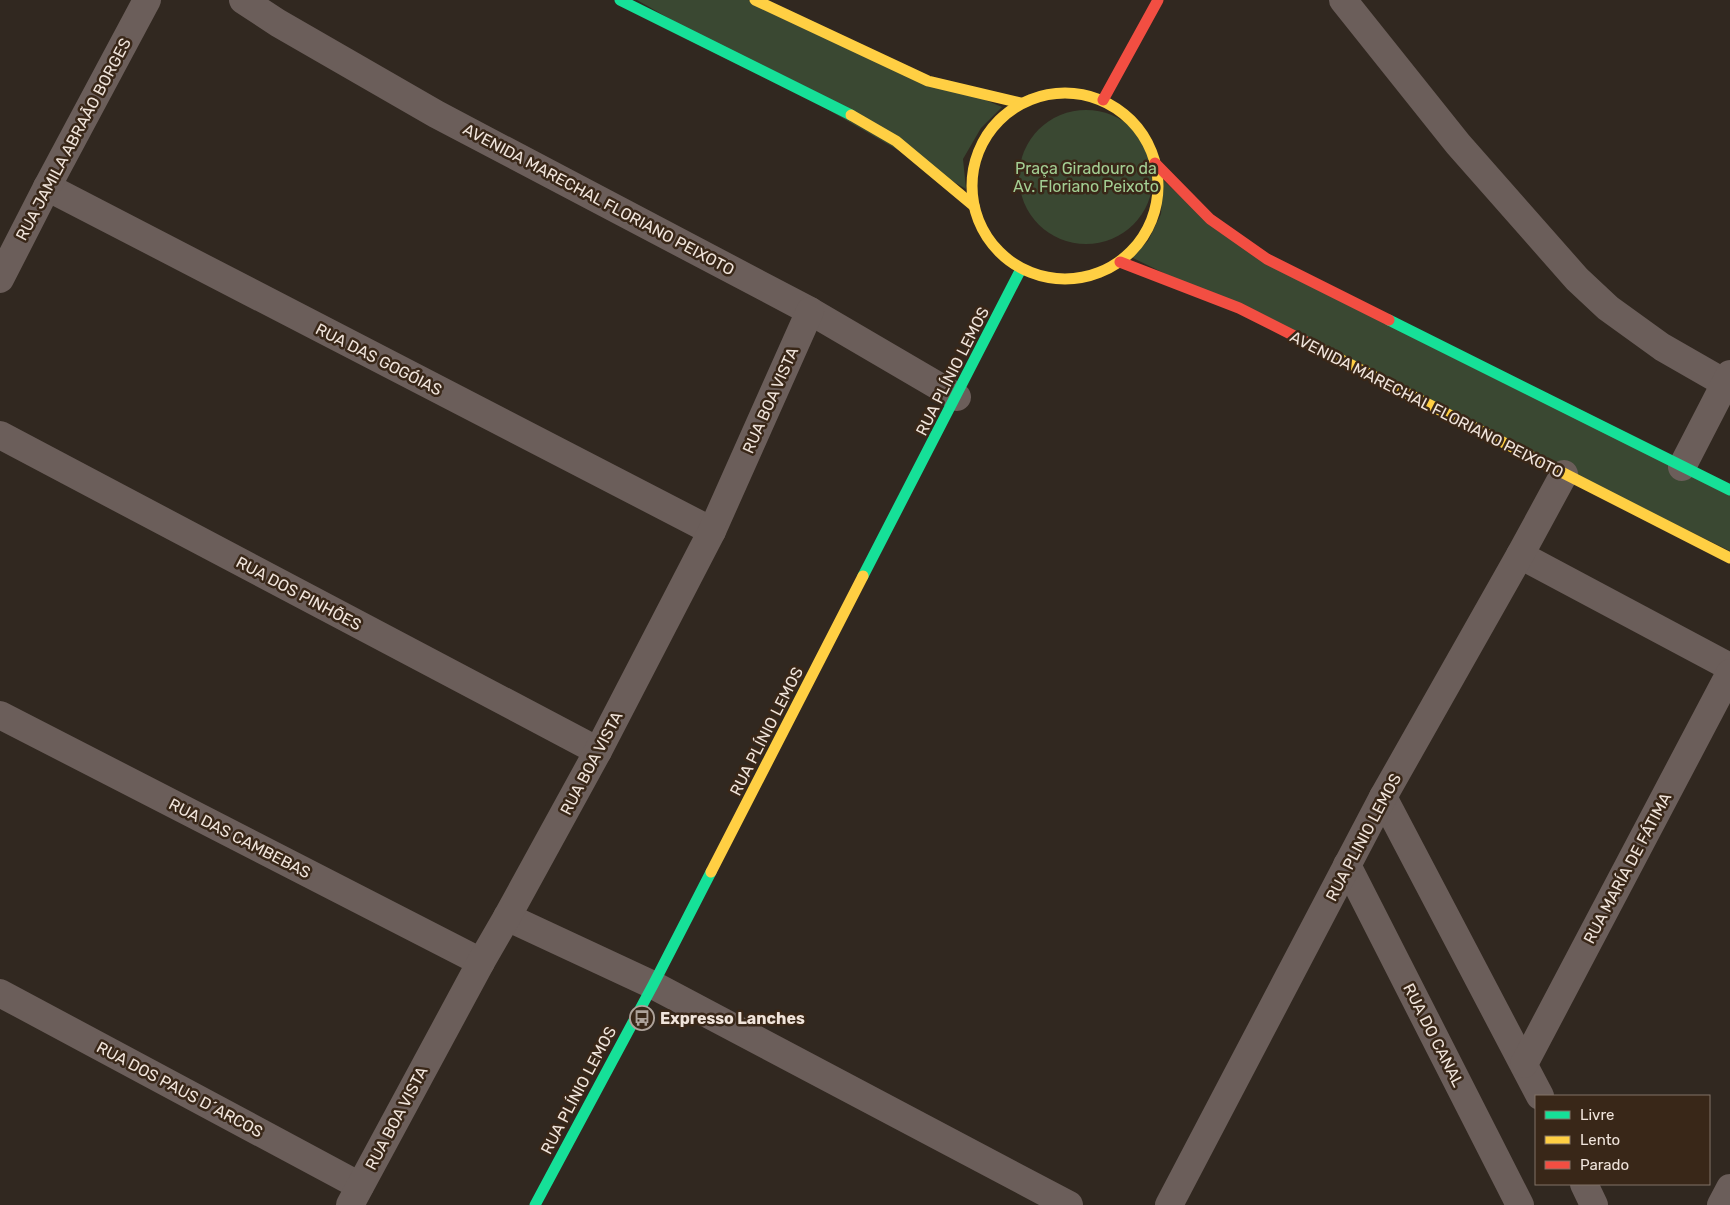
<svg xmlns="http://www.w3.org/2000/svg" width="1730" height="1205" font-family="Rubik,sans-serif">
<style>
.green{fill:#3a4832}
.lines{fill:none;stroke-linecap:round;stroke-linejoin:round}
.street{stroke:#6b5e5a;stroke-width:28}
.fast{stroke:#16e098;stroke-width:11}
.slow{stroke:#ffcf43;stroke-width:11}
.jam{stroke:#f24e42;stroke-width:11}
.labels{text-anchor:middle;stroke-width:5;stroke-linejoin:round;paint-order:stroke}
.street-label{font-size:16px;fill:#f0e4db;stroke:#392718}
.park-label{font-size:16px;fill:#a3ce93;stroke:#392718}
.poi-label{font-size:16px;font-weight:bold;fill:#f0e4db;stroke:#392718;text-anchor:start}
</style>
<rect width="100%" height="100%" fill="#312820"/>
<g class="green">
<path d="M637 0H748L1002 107 981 128 963 159 966 189Z"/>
<circle cx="1086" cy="177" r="67"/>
<path d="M1163 180 1219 232 1730 495V551L1131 257 1148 241 1161 214Z"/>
</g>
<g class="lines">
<g class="street">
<path d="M243 0 278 23 436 114 810 311 957 397"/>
<path d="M1343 0 1458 144 1577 279 1608 308 1662 347 1730 386"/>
<path d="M47 187 712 531"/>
<path d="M0 279 47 187 147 0"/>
<path d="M0 435 598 751"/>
<path d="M1682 467 1730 374"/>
<path d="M1520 555 1730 667"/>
<path d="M0 715 481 962"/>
<path d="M1383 797 1540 1096"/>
<path d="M1347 865 1520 1205"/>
<path d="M507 917 653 985 1069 1205"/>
<path d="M0 993 360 1186"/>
<path d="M1524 1064 1730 673"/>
<path d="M1584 1184 1594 1205"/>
<path d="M350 1205 481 962 507 917 598 751 712 531 810 311"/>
<path d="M1169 1205 1383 797 1520 555 1564 474"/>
<path d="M1721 1205 1730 1188"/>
</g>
<g class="fast">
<path d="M620 0 851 115"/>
<path d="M1389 320 1730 490"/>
<path d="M863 576 1021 269"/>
<path d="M535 1205 653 985 711 872"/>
</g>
<g class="slow">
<path d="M755 0 928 81 1021 103"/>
<circle cx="1065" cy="186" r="93"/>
<path d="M851 115 896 141 974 206"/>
<path d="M1318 348 1730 558"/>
<path d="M711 872 863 576"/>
</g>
<g class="jam">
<path d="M1103 100 1158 0"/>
<path d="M1155 163 1210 219 1267 259 1389 320"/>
<path d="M1120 262 1239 308 1318 348"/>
</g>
</g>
<defs>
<symbol id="bus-ring" viewBox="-11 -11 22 22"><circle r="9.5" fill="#392718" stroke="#ada29a" stroke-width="1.5"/><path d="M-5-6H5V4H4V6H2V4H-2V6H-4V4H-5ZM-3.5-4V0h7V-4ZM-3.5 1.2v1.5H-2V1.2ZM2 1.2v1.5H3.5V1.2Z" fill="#ada29a"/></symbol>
</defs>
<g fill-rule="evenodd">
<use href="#bus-ring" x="628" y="1004" width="28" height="28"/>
</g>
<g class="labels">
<g class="street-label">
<text transform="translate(73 139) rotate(-62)" y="6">RUA JAMILA ABRAÃO BORGES</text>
<text transform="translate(599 199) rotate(28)" y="6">AVENIDA MARECHAL FLORIANO PEIXOTO</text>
<text transform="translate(379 359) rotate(27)" y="6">RUA DAS GOGÓIAS</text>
<text transform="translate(952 371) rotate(-63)" y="6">RUA PLÍNIO LEMOS</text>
<text transform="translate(770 400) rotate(-66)" y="6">RUA BOA VISTA</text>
<text transform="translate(1427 404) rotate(27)" y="6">AVENIDA MARECHAL FLORIANO PEIXOTO</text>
<text transform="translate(299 593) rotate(28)" y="6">RUA DOS PINHÕES</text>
<text transform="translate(766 731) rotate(-63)" y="6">RUA PLÍNIO LEMOS</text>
<text transform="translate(591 763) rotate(-62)" y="6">RUA BOA VISTA</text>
<text transform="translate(1363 837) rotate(-62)" y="6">RUA PLINIO LEMOS</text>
<text transform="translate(240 838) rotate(27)" y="6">RUA DAS CAMBEBAS</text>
<text transform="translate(1627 868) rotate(-62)" y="6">RUA MARÍA DE FÁTIMA</text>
<text transform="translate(1434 1035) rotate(63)" y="6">RUA DO CANAL</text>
<text transform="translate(180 1089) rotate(28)" y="6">RUA DOS PAUS D´ARCOS</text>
<text transform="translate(578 1090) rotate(-62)" y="6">RUA PLÍNIO LEMOS</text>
<text transform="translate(396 1118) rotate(-62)" y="6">RUA BOA VISTA</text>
</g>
<g class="park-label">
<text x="1086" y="174">Praça Giradouro da<tspan x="1086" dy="18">Av. Floriano Peixoto</tspan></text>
</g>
<g class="poi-label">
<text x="660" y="1024">Expresso Lanches</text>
</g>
</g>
<rect x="1535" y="1095" width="175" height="90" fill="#392718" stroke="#827366"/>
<rect x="1545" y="1111" width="25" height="8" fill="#16e098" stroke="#827366"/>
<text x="1580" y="1120" font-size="15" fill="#f0e4db">Livre</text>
<rect x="1545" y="1136" width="25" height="8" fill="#ffcf43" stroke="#827366"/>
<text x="1580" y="1145" font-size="15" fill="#f0e4db">Lento</text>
<rect x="1545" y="1161" width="25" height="8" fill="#f24e42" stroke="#827366"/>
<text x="1580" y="1170" font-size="15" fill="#f0e4db">Parado</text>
</svg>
